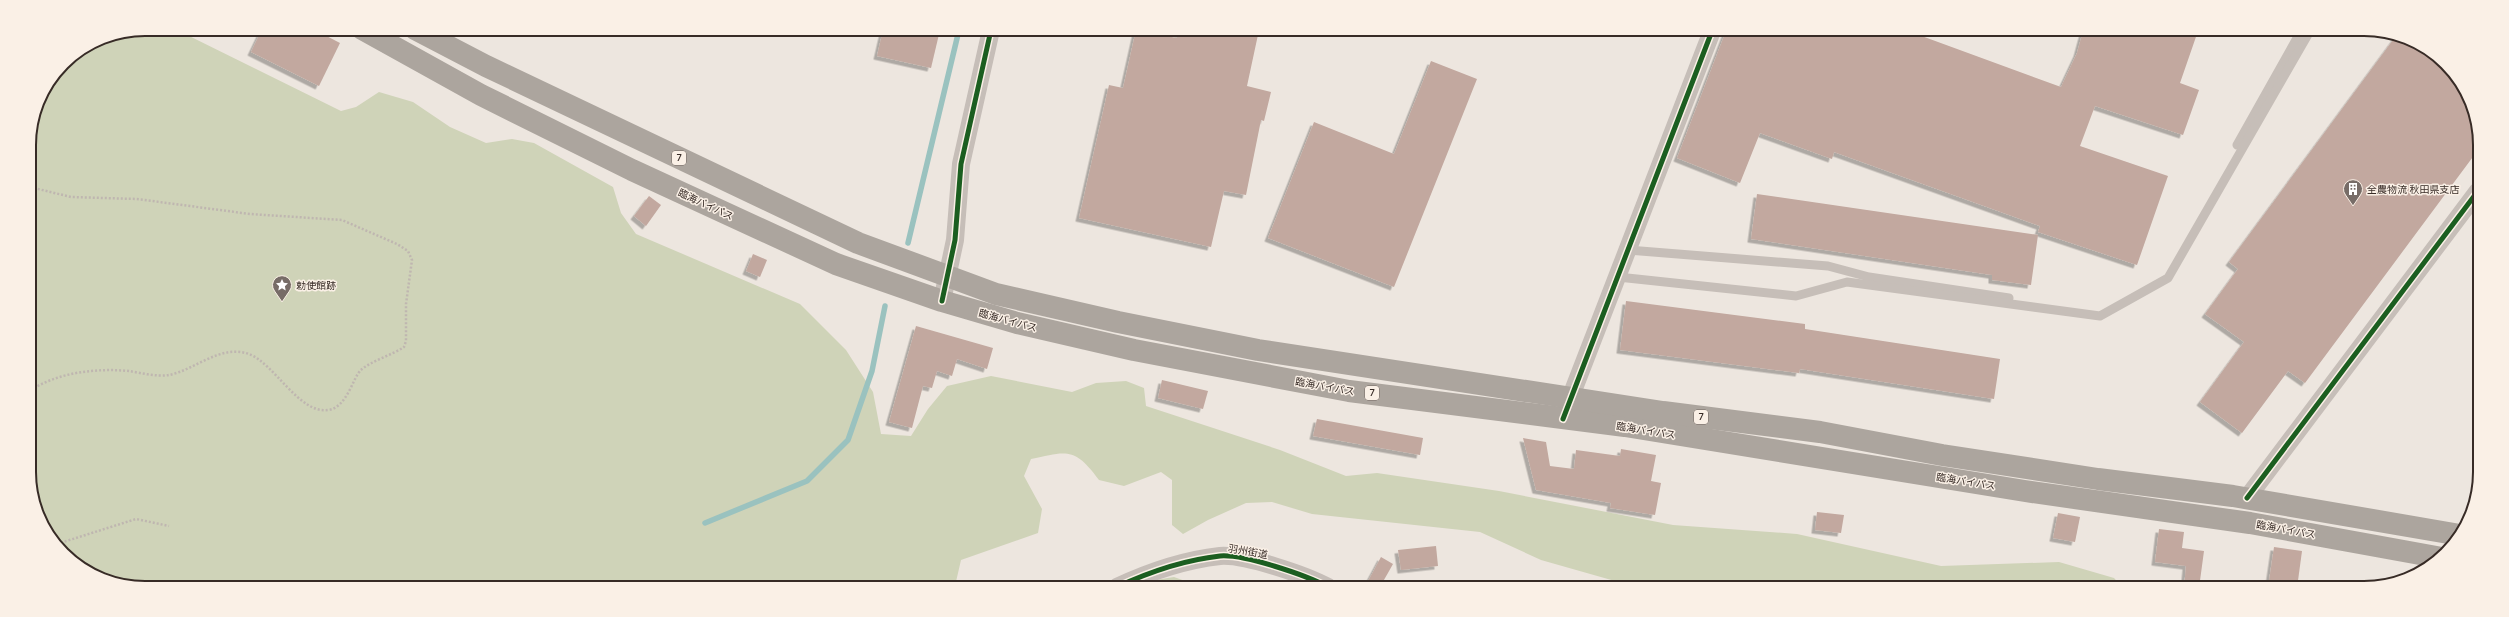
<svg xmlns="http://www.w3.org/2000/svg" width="2509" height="617" font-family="Lato,'Noto Sans JP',sans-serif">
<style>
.green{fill:#cfd3b8}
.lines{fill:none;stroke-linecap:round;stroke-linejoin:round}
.stream{stroke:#9ac2bf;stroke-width:5.5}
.building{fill:#c2a89f;filter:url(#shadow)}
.path{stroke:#bfb6b0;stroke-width:2.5;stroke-dasharray:2 2;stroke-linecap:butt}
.lane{stroke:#c6beb8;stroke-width:9}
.street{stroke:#c6beb8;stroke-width:18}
.highway{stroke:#aca59e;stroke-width:22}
.cycleway-casing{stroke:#faf0e6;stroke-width:8}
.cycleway{stroke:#1b5e20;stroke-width:5}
.labels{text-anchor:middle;stroke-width:3;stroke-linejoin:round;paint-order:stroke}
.shield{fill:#faf0e6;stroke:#726660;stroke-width:1}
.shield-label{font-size:9px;font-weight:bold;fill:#372b26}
.poi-label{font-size:10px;fill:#372b26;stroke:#faf0e6;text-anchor:start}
.street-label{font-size:10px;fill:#372b26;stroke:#faf0e6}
.rim{fill:none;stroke:#372b26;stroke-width:2}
</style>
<defs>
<filter id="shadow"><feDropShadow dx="-3.5" dy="3.5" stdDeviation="0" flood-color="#0004"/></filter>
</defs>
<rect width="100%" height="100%" fill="#ede6df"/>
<g class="green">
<path d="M145 29H175L341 111 356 107 379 92 413 102 450 127 486 143 512 139 534 143 613 187 621 213 636 234 800 304 846 350 873 392 881 434 911 436 928 409 947 386 991 376 1072 392 1096 383 1126 381 1144 388 1146 406 1280 450 1346 476 1377 473 1499 491 1673 525 1797 534 1941 566 2059 562 2114 578 2123 588 1636 587 1541 560 1480 532 1312 514 1272 502 1246 503 1208 520 1183 534 1172 525V480L1161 472 1124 486 1099 480C1075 447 1067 451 1031 459L1024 476 1042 509 1038 533 961 560 955 586H612L579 582 564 586H122L63 554 31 495 29 138 41 94 63 63 101 38Z"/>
<path d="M1174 577 1188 582 1189 587H1135L1143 582Z"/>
</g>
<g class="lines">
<g class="stream">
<path d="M908 243 959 30"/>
<path d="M705 523 807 481 848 440 872 371 885 306"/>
</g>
</g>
<g class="building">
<path d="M262 29H313L340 43 319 86 251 52Z"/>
<path d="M883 30H940L931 68 877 56Z"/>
<path d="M1136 30 1177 38 1178 30H1259L1247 86 1271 92 1264 121 1261 120 1246 195 1224 191 1211 247 1079 218 1109 85 1123 88Z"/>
<path d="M1726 31H1908L2061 87 2077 53 2083 31H2198L2180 83 2199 90 2183 135 2095 106 2080 146 2168 176 2137 265 2038 232 2040 226 1834 152 1832 159 1760 133 1740 183 1677 158Z"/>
<path d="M2396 36 2446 63 2478 123V150L2305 383 2288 371 2242 433 2200 402 2244 342 2205 314 2238 269 2229 262Z"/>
<path d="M1431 61 1477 79 1394 287 1268 238 1314 122 1394 154Z"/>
<path d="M1757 194 2038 235 2031 285 1992 280V275L1751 239Z"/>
<path d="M649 196 661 205 646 226 634 216Z"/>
<path d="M753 254 767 260 760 277 746 271Z"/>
<path d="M1626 301 1805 324V329L2000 359 1994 399 1800 369 1799 373 1620 350Z"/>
<path d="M916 326 993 348 987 369 957 359 952 376 937 371 932 388 923 386 912 428 889 422Z"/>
<path d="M1162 380 1208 391 1203 409 1158 398Z"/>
<path d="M1317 419 1423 438 1420 455 1313 436Z"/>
<path d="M1523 438 1546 442 1550 466 1574 469 1576 450 1620 456 1621 449 1656 455 1651 481 1661 483 1655 515 1610 508 1611 503 1536 490Z"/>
<path d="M1817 512 1844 515 1841 533 1815 530Z"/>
<path d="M2058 513 2080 517 2075 542 2053 538Z"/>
<path d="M2159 529 2184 532 2182 548 2204 551 2199 588H2184L2186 566 2155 562Z"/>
<path d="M1436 546 1438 566 1401 570 1398 550Z"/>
<path d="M2274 547 2302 551 2297 588H2268Z"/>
<path d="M1381 557 1393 564 1380 587H1365Z"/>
</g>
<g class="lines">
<g class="path">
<path d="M30 187 71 197 137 199 250 214 342 220 397 244 408 251 412 260 406 304V341L404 347C392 355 371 361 361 370 353 377 347 408 328 410 299 414 275 364 249 354 220 344 195 370 169 375 157 377 141 373 129 371 97 368 59 372 31 390"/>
<path d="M57 544 136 519 169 526"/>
</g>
<g class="lane">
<path d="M2237 145 2301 31"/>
<path d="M1628 250 1828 266 1869 277 2009 298"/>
<path d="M1618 277 1796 296 1847 282 2100 316 2168 278 2310 31"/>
</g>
<g class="street">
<path d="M942 301 955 240 961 164 991 30"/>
<path d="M1566 409 1712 31"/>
<path d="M2247 498 2478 191"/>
<path d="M1117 587C1149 572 1184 560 1220 556 1244 554 1306 575 1328 587"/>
</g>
<g class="highway">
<path d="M362 29 481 95 632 170 836 264 942 301 1017 323 1134 350 1349 391 1625 426 2025 491 2250 523 2442 558"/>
<path d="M415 29 486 66 858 243 996 294 1118 322 1258 350 1663 412 1820 432 1942 455 2098 479 2233 496 2460 535"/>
</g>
<defs>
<g id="cycleway">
<path d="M942 301 955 240 961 164 991 30"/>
<path d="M1563 419 1712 31"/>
<path d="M2247 498 2478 191"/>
<path d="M1117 587C1149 572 1184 560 1220 556 1244 554 1306 575 1328 587"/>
</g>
</defs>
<use href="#cycleway" class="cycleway-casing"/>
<use href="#cycleway" class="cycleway"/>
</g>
<defs>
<symbol id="building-pin" viewBox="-11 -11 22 30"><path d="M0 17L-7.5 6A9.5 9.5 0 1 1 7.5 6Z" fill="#776c67" stroke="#faf0e6"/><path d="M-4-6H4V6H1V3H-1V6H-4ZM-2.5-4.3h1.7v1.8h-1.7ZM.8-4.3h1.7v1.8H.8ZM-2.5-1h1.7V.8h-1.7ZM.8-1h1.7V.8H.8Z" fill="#fff"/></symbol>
<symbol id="sight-pin" viewBox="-11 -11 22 30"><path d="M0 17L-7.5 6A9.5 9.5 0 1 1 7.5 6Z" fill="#776c67" stroke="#faf0e6"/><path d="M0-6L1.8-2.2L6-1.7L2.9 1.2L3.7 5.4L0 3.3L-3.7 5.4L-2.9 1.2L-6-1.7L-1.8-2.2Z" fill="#fff"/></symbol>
</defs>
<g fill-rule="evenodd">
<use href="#building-pin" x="2342" y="178" width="22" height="30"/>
<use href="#sight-pin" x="271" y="274" width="22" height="30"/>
</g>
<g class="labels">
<g class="shield">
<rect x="672" y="151" width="14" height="14" rx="3"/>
<rect x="1365" y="386" width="14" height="14" rx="3"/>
<rect x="1694" y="410" width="14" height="14" rx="3"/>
</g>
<g class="shield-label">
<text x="679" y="161">7</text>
<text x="1372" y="396">7</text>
<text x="1701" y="420">7</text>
</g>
<g class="poi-label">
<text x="2367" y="193">全農物流 秋田県支店</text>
<text x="296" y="289">勅使館跡</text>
</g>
<g class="street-label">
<text transform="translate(706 204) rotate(25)" y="4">臨海バイパス</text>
<text transform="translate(1008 320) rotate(15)" y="4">臨海バイパス</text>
<text transform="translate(1325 386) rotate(10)" y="4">臨海バイパス</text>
<text transform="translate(1646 430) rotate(9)" y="4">臨海バイパス</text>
<text transform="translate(1966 481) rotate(9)" y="4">臨海バイパス</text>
<text transform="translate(2286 529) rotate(10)" y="4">臨海バイパス</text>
<text transform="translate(1248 551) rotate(10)" y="4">羽州街道</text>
</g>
</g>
<path d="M0 0H2509V617H0ZM145 36H2364A109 109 0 0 1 2473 145V472A109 109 0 0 1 2364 581H145A109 109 0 0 1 36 472V145A109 109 0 0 1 145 36Z" fill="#faf0e6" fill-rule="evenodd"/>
<path class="rim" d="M145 36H2364A109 109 0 0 1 2473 145V472A109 109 0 0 1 2364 581H145A109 109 0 0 1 36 472V145A109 109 0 0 1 145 36Z"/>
</svg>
